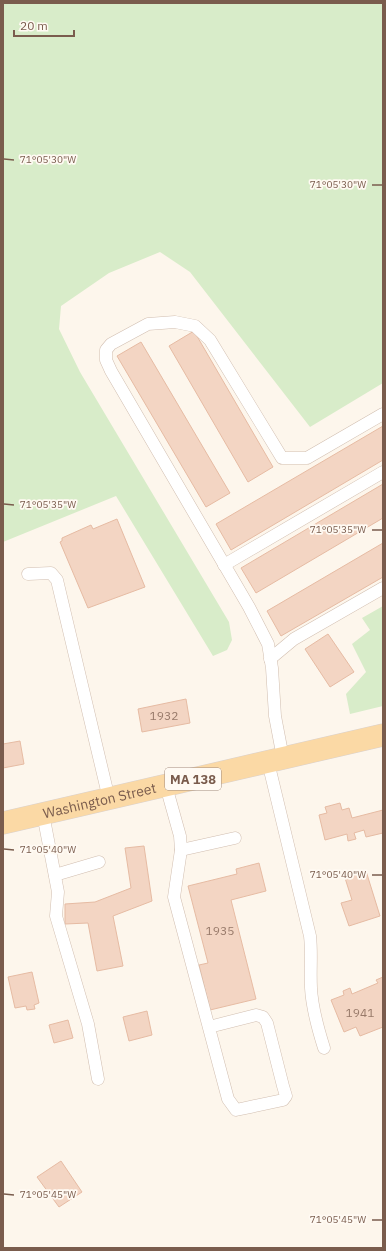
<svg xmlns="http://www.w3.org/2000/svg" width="386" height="1251" font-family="'IBM Plex Sans',sans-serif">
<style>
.green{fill:#d8ecc9}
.building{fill:#f3d5c3;stroke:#e6bba3}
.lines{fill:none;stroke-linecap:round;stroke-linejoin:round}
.lane-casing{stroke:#d1beb0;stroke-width:13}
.primary-casing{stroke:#dad1cd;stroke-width:23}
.lane{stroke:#fff;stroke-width:12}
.primary{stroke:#fbd9a5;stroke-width:22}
.ticks{fill:none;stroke:#7a5c4d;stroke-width:1.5}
.labels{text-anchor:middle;stroke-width:3.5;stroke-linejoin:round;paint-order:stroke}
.number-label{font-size:12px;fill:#987a6a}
.shield{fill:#fffaf3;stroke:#a28b7f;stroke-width:1}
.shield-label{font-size:13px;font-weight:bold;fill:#7a5c4d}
.street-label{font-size:14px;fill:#7a5c4d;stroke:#fffaf3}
.ticks-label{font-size:10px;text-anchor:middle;fill:#7a5c4d;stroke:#fffaf3;stroke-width:3.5;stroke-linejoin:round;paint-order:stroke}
</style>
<rect width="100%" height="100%" fill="#fdf6ec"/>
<g class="green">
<path d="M3 3H383V383L310 427 190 272 160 252 109 273 61 306 59 329 80 372 229 622 232 640 227 650 213 656 116 496 3 542Z"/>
<path d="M383 606V706L350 714 346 694 366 672 352 644 370 630 362 618Z"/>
</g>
<g class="building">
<path d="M194 331 273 467 248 482 169 346Z"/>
<path d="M141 342 230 493 206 507 117 356Z"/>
<path d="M383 426V460L231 550 216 524Z"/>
<path d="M383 484V518L256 593 241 568Z"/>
<path d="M117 519 145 587 88 608 60 542 62 541V538L91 525 93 529Z"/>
<path d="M383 543V577L281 636 267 611Z"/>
<path d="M328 634 354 672 330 687 305 649Z"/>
<path d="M186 699 190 723 142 732 138 709Z"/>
<path d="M20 741 24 764 3 768V744Z"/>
<path d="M340 803 342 810 349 808 352 818 383 810V833L366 837 364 830 354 833 356 839 348 841 347 834 325 840 319 815 327 813 325 807Z"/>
<path d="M144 846 152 901 113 916 123 966 97 971 88 923 65 924V904L95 902 131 888 125 848Z"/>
<path d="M259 863 266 891 231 900 256 999 210 1010 199 965 208 963 188 886 237 874 236 869Z"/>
<path d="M366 871 380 916 349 926 341 903 352 900 345 878Z"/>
<path d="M32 972 39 1003 34 1005 35 1009 27 1010 26 1006 15 1008 8 977Z"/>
<path d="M383 977V1027L360 1036 356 1027 344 1032 331 1000 344 995 343 991 350 988 352 994 378 983 376 980Z"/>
<path d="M147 1011 152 1035 129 1041 123 1017Z"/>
<path d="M68 1020 73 1038 54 1043 49 1025Z"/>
<path d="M61 1161 82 1192 59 1207 37 1177Z"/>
</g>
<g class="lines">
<defs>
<g id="lane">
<path d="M224 565 383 472"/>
<path d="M28 574 51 573 57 580 109 799"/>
<path d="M270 659 294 639 383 588"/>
<path d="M283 758 275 716 272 668 268 644 249 607 111 371 106 360V350L111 344 148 324 175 322 195 326 210 340 282 458H307L383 414"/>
<path d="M268 762 310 936C312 953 310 970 311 988 312 1008 318 1029 324 1048"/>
<path d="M166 786 180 836 181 850 174 897 228 1099 236 1110 283 1100 286 1096 283 1086 267 1023 263 1017 256 1015 209 1027"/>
<path d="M43 814 58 892 56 916 88 1024 98 1079"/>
<path d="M181 850 235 838"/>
<path d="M55 875 99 862"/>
</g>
<g id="primary">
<path id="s1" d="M3 823 383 735"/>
</g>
</defs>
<use href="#lane" class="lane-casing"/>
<use href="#primary" class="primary-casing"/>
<use href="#lane" class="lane"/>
<use href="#primary" class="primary"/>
</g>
<path class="ticks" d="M4 159 14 160M372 185H382M4 504 14 505M372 530H382M4 849 14 850M372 875H382M4 1194 14 1195M372 1220H382"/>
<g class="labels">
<g class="number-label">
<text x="164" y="720">1932</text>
<text x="220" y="935">1935</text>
<text x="360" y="1017">1941</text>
</g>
<rect class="shield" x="165" y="768" width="56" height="22" rx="3"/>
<g class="shield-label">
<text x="193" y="784">MA 138</text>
</g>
<g class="street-label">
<text dy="5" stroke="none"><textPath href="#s1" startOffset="99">Washington Street</textPath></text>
</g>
</g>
<g class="ticks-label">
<text x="48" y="163">71°05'30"W</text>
<text x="338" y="188">71°05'30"W</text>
<text x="48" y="508">71°05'35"W</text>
<text x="338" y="533">71°05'35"W</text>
<text x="48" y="853">71°05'40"W</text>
<text x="338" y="878">71°05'40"W</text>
<text x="48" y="1198">71°05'45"W</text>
<text x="338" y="1223">71°05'45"W</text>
</g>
<rect width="386" height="1251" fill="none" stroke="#7a5c4d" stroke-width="8"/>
<path d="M14 30v6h60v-6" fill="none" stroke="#7a5c4d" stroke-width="2"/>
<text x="20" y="30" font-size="12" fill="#7a5c4d" stroke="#fffaf3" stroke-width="3" paint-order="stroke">20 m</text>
</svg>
